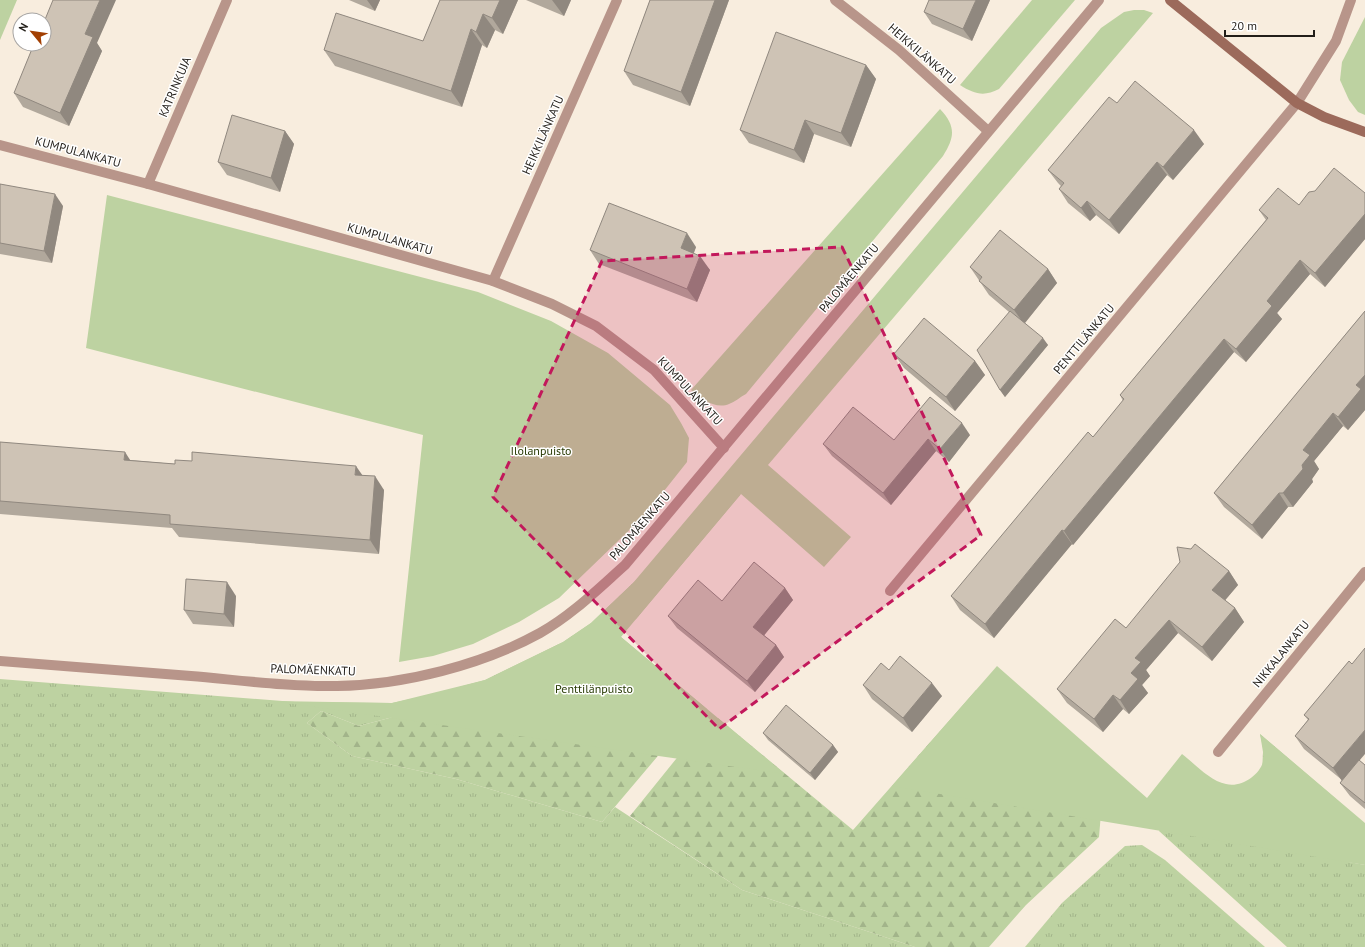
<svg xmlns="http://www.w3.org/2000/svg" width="1365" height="947" font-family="'PT Sans',sans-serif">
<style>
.grass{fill:url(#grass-tufts)}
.forest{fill:url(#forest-firs)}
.park{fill:#bdd2a1}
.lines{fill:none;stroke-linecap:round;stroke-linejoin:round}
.street{stroke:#b8958a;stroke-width:10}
.secondary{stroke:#9c6a5b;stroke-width:10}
.wall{fill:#b1a89c}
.shaded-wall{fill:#90887f}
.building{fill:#cec3b5;stroke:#90887f}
.marked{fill:#c2185b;fill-opacity:0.2;stroke:#c2185b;stroke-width:3;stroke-dasharray:8 5;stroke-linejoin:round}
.labels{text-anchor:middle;stroke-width:3;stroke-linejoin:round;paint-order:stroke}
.street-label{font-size:12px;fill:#221e19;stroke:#fff}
.park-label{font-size:12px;fill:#2b3d07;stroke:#fff}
</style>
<defs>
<pattern id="grass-tufts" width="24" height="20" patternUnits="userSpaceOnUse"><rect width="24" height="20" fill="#bdd2a1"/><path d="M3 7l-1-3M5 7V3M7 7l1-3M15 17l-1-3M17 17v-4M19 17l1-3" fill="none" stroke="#a2b48a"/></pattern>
<pattern id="forest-firs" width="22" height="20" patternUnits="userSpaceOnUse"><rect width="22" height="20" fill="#bdd2a1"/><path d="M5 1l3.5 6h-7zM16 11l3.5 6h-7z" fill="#a2b48a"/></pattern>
</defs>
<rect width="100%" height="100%" fill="#f8edde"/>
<g class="grass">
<path d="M741 494 636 619 423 709 359 726 321 711 307 723 352 756 456 779 602 822 615 807 742 890 915 947H0V679L295 702 392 703 430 695 485 680 563 642 591 623 633 583Z"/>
<path d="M1260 734 1336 799 1349 862 1365 865V947H1287L1159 831 1167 816 1261 793 1263 752Z"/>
<path d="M1142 845 1165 860 1265 947H1025L1062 903 1125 846Z"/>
</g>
<g class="forest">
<path d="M621 637 707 709 679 731 602 822 456 779 352 756 307 723 321 711 359 726 423 709Z"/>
<path d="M976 690 1101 813 1099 837 1026 905 989 947H915L742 890 630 816 697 733 718 718 853 830Z"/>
</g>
<g class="park">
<path d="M0 0H17L0 40Z"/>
<path d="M1032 0H1075L999 89C984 97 974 94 960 85Z"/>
<path d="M1134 10H1144L1153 13 768 465 851 537 824 567 741 494 621 637 785 774 273 701 392 703 485 680 563 642 591 623 633 583 1101 28 1124 12Z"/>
<path d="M1365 17V115L1358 112 1349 100 1340 80 1342 62Z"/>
<path d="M940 109C956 126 955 137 943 156L746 394C740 397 735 402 729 404 716 410 699 398 691 390Z"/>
<path d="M107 195 478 292 551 321 608 353 670 405 681 423 689 438 687 462 645 515 559 598 519 622 473 644 433 656 399 662 423 435 86 348Z"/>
<path d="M997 666 1147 798 1182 754C1195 764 1210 781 1226 784 1240 788 1259 776 1263 762 1265 753 1262 742 1260 734L1365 823V865L892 786Z"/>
</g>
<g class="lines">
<g class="street">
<path d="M835 0 899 50 988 131"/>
<path d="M0 145 148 184 493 281 552 304 596 326 654 370 724 448"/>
<path d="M148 184 227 0"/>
<path d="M493 281 617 0"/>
<path d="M890 591 1297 103 1336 41 1351 0"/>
<path d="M0 661C64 666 128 671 191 676 238 680 290 687 337 686 403 685 482 665 540 633 572 615 598 589 625 565L1099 0"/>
<path d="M1218 752 1365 572"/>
</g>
<path class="secondary" d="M1170 0 1297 103 1324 117 1365 132"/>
</g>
<g class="wall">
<path d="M349 0H380L375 11Z"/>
<path d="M440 0H518L503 34 495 30 487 48 482 45 462 107 335 66 324 50 423 41Z"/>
<path d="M526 0H571L564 16Z"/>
<path d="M650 0H729L690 106 633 85 624 71Z"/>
<path d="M990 0 972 41 932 24 924 12Z"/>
<path d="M97 43 102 51 69 126 23 107 14 93Z"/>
<path d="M866 65 876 79 851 147 814 134 804 163 749 143 740 130Z"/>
<path d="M1117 103 1204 144 1173 180 1167 175 1119 234 1096 215 1090 221 1068 203 1059 189 1061 186 1058 183 1048 170Z"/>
<path d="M285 131 294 144 280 192 227 175 218 162Z"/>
<path d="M0 184 63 206 52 263 0 254Z"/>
<path d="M1365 193V239L1325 287 1310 274 1277 313 1282 319 1246 362 1234 352 1073 545 1072 544 994 638 960 610 951 596 1093 437 1123 401 1120 395 1266 220 1259 210 1299 205Z"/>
<path d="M696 247 694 253 710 270 697 302 599 264 590 250Z"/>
<path d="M970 267 1048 269 1057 283 1025 323 1048 345 1005 397 1000 390 1009 312 989 295Z"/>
<path d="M1365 311V410L1348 430 1343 426 1314 461 1319 469 1312 479 1313 482 1293 507H1288L1262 539 1224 507 1214 493Z"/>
<path d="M894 354 975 361 985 375 955 411 904 368Z"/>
<path d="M970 435 949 462 936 451 891 505 832 456 823 444 894 440Z"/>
<path d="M0 442 130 460 175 464 362 475 384 490 379 554 179 537 172 528 0 514Z"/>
<path d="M1229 571 1238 585 1225 600 1235 608 1244 622 1212 661 1178 633 1146 670 1150 676 1142 685 1148 693 1129 714 1123 709 1103 732 1067 703 1057 689 1126 628Z"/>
<path d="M785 588 793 600 764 635 776 645 784 657 755 692 677 628 668 616 722 601Z"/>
<path d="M236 596 234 627 193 624 184 610Z"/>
<path d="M863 685 942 696 912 732 872 699Z"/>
<path d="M1304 715 1365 765V809L1350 796 1340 783 1342 780 1304 749 1295 736 1308 720Z"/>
<path d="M763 733 833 745 838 752 815 780 768 740Z"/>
</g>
<g class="shaded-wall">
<path d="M100 0H116L97 43 102 51 69 126 60 113 85 34Z"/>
<path d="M367 0H380L375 11Z"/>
<path d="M500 0H518L503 34 492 18Z"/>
<path d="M553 0H571L564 16 552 0Z"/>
<path d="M715 0H729L690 106 681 92Z"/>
<path d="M976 0H990L972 41 963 29Z"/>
<path d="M483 14 495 30 487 48 476 32Z"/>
<path d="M471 29 482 45 462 107 451 91Z"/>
<path d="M866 65 876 79 851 147 841 133Z"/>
<path d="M805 120 814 134 804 163 794 150Z"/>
<path d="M1194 130 1204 144 1173 180 1163 167Z"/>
<path d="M285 131 294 144 280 192 271 178Z"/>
<path d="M1157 162 1167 175 1119 234 1109 220Z"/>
<path d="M55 194 63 206 52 263 44 251Z"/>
<path d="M1087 201 1096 215 1090 221 1081 208Z"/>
<path d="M1365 214V239L1325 287 1315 273Z"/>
<path d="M687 233 696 247 690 262 681 248Z"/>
<path d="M700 256 710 270 697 302 687 289Z"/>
<path d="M1300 260 1310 274 1277 313 1282 319 1246 362 1236 349 1267 301Z"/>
<path d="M1048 269 1057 283 1024 324 1014 310Z"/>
<path d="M1043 338 1048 345 1005 397 1000 390Z"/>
<path d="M1224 339 1234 352 1073 545 1064 531Z"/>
<path d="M975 361 985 375 955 411 946 397Z"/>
<path d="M1365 375V410L1348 430 1338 417 1356 385Z"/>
<path d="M1333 413 1343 426 1314 461 1319 469 1312 479 1313 482 1293 507 1283 493 1302 465 1303 450Z"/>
<path d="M962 423 970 435 949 462 940 449Z"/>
<path d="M928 439 936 451 891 505 883 493Z"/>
<path d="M125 452 134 466 124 460Z"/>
<path d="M356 466 365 479 355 475Z"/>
<path d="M375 476 384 490 379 554 370 540Z"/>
<path d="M1279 493 1288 507 1262 539 1252 525Z"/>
<path d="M1062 530 1072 544 994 638 985 624Z"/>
<path d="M1229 571 1238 585 1222 604 1212 590Z"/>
<path d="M227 582 236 596 234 627 224 614Z"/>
<path d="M785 588 793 600 762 638 753 627Z"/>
<path d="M1235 608 1244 622 1212 661 1202 647Z"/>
<path d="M1169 620 1178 633 1146 670 1150 676 1142 685 1148 693 1129 714 1120 700 1131 673 1135 658Z"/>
<path d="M776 645 784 657 755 692 747 681Z"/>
<path d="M932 683 942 696 912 732 903 718Z"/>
<path d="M1113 695 1123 709 1103 732 1094 719Z"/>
<path d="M1365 730V754L1342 781 1333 768Z"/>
<path d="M833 745 838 752 815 780 810 773Z"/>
</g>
<g class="building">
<path d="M53 0H100L85 34 93 37 60 113 14 93 34 44H44V22Z"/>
<path d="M440 0H500L492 18 483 14 476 32 471 29 451 91 324 50 336 13 423 41Z"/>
<path d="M650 0H715L681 92 624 71Z"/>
<path d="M929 0H976L963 29 924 12Z"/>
<path d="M776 32 866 65 841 133 805 120 794 150 740 130Z"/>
<path d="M1135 81 1194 130 1163 167 1157 162 1109 220 1087 201 1081 208 1059 189 1064 183 1048 170 1109 97 1117 103Z"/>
<path d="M232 115 285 131 271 178 218 162Z"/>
<path d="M1334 168 1365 193V214L1315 273 1300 260 1267 301 1272 306 1236 349 1224 339 1064 531 1062 530 985 624 951 596 1088 432 1093 437 1124 399 1120 395 1268 218 1259 210 1278 188 1299 205 1309 192 1315 191Z"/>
<path d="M0 184 55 194 44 251 0 243Z"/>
<path d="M609 203 687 233 681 248 700 256 687 289 590 250Z"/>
<path d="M1000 230 1048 269 1014 310 979 281 982 277 970 267Z"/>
<path d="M1010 311 1043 338 1000 390 977 350Z"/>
<path d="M1365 311V375L1356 385 1361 389 1338 417 1333 413 1303 450 1310 455 1302 465 1303 469 1283 493H1279L1252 525 1214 493Z"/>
<path d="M924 318 975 361 946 397 894 354Z"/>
<path d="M930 397 962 423 940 449 928 439 883 493 823 444 853 407 894 440Z"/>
<path d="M0 442 125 452 124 460 175 464V460L192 461V452L356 466 355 475 375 476 370 540 170 524V515L0 501Z"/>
<path d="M1195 544 1229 571 1212 590 1235 608 1202 647 1169 620 1135 658 1141 662 1131 673 1138 679 1120 700 1113 695 1094 719 1057 689 1115 619 1126 628 1180 562 1177 547 1191 549Z"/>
<path d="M754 562 785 588 753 627 776 645 747 681 668 616 698 580 722 601Z"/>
<path d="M186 579 227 582 224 614 184 610Z"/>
<path d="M1365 648V730L1333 768 1295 736 1309 719 1304 715 1349 661 1352 664Z"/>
<path d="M900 656 932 683 903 718 863 685 881 663 889 670Z"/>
<path d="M786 705 833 745 810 773 763 733Z"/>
<path d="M1359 760 1365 765V803L1340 783Z"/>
</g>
<path class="marked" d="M842 247 981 535 719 729 493 497 602 261Z"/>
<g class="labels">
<g class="street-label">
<text transform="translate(922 54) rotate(41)" y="4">HEIKKILÄNKATU</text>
<text transform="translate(175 87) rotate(-67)" y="4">KATRINKUJA</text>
<text transform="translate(543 135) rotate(-66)" y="4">HEIKKILÄNKATU</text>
<text transform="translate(78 152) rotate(15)" y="4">KUMPULANKATU</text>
<text transform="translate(390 239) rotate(16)" y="4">KUMPULANKATU</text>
<text transform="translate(849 278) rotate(-50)" y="4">PALOMÄENKATU</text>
<text transform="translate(1084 339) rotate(-50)" y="4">PENTTILÄNKATU</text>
<text transform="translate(690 391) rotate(47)" y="4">KUMPULANKATU</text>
<text transform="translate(640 526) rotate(-49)" y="4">PALOMÄENKATU</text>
<text transform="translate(1281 654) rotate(-51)" y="4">NIKKALANKATU</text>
<text transform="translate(313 670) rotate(2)" y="4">PALOMÄENKATU</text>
</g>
<g class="park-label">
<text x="541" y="455">Ilolanpuisto</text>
<text x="594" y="693">Penttilänpuisto</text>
</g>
</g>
<g transform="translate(32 32) rotate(299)"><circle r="19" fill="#ffffff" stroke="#a7a5a3"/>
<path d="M0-3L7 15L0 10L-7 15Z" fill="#a23f02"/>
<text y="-6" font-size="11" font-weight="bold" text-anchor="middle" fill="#221e19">N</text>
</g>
<path d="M1225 30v6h89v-6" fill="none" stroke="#221e19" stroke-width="2"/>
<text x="1231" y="30" font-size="12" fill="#221e19" stroke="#ffffff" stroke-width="3" paint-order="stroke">20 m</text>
</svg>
